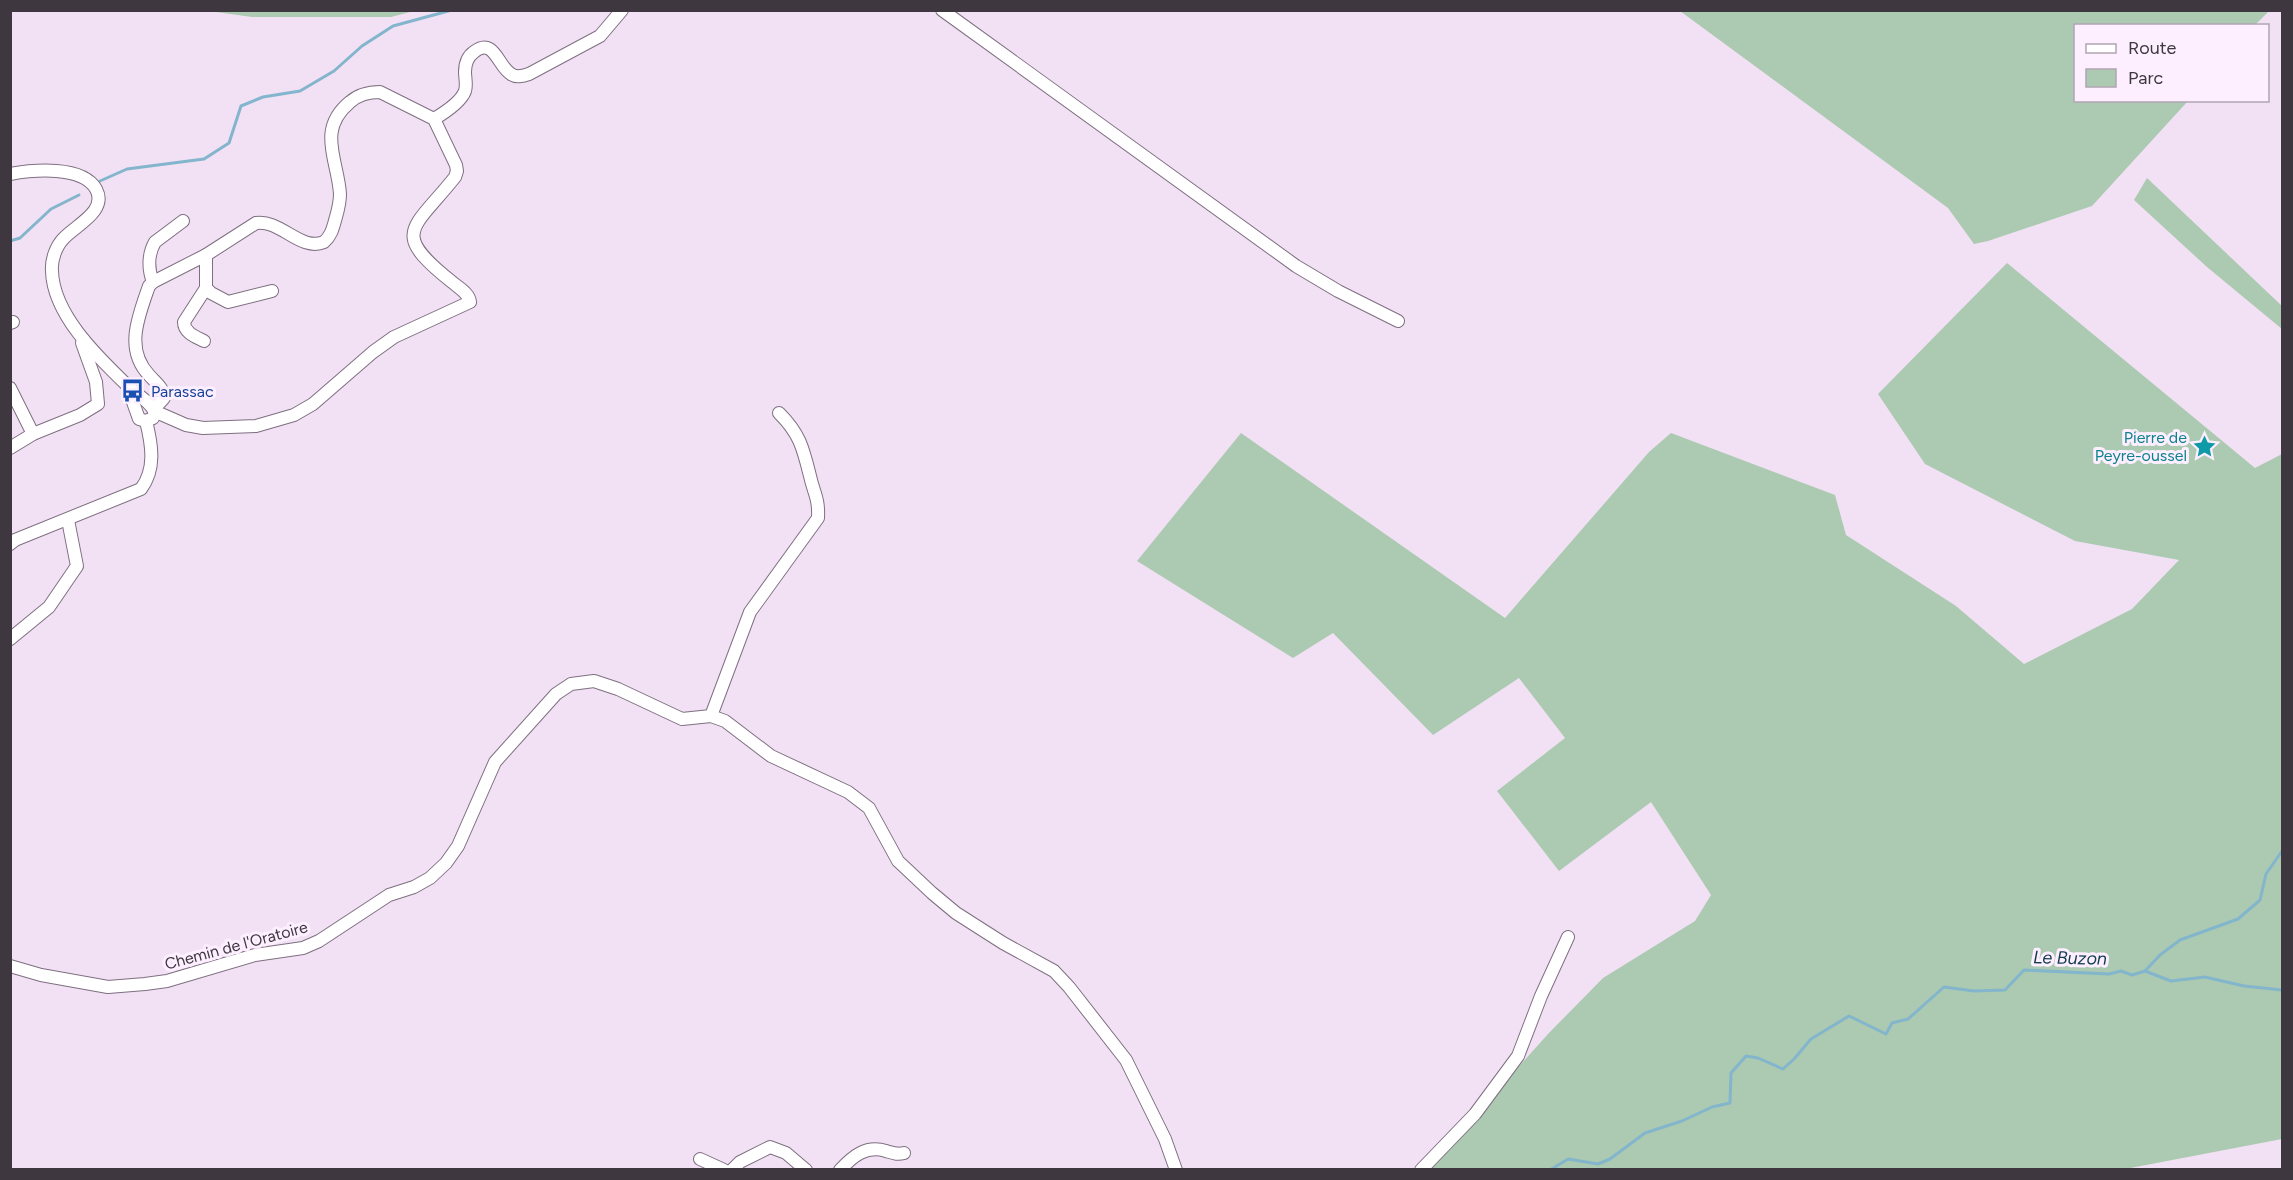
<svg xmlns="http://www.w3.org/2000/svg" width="2293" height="1180" font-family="Figtree,sans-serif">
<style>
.green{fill:#abcab1}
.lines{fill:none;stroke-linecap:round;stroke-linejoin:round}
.stream{stroke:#83b5cc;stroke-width:3}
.minor-casing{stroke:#7e6f80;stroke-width:14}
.minor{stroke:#fff;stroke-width:12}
.labels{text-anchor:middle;stroke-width:6;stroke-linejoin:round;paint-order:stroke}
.transit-label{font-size:16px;fill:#164399;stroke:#fdefff;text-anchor:start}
.culture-label{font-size:16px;fill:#0d838f;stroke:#fdefff;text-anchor:end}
.street-label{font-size:16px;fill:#3e373f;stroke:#fdefff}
.water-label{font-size:18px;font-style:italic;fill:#103c4d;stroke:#fdefff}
</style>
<rect width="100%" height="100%" fill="#f2e1f4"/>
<g class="green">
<path d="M209 11H414L391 17H252Z"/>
<path d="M1680 11H2269L2255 25 2076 26V100L2188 101 2092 206 1988 241 1974 244 1948 208Z"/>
<path d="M2147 178 2282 306V329L2207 267 2134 200Z"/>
<path d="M2007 263 2255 468 2282 454V1139L2120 1170 1427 1169 1548 1034 1603 978 1695 921 1711 895 1651 802 1559 871 1497 791 1565 738 1519 678 1433 735 1333 633 1293 658 1137 561 1241 433 1505 618 1649 452 1671 433 1835 495 1846 535 1956 606 2024 664 2132 609 2179 560 2075 541 1925 464 1878 394Z"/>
</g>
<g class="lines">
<g class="stream">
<path d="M100 181 127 169 204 159 229 143 241 106 263 97 300 91 334 71 362 46 393 26 452 10"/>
<path d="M10 241 20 238 51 209 79 195"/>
<path d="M2145 971 2171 981 2205 977 2244 986 2282 990"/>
<path d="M1550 1170 1568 1159 1598 1164 1610 1159 1645 1133 1682 1121 1712 1107 1730 1103 1731 1073 1746 1056 1758 1058 1783 1069 1794 1059 1811 1039 1849 1016 1886 1034 1892 1023 1908 1019 1944 987 1974 991 2005 990 2024 970 2109 974 2121 971 2132 975 2145 971 2160 955 2180 940 2238 919 2260 900 2266 874 2282 851"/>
</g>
<defs>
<g id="minor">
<path d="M942 10 1296 266 1338 291 1398 321"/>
<path d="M434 119C444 113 461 102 465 91 467 85 465 78 465 72 465 64 467 57 474 52 494 36 498 67 511 74 516 78 523 76 529 74L600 36 622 10"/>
<path d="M10 174C33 170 82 165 96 189 108 211 76 225 64 238 56 246 51 260 52 271 53 316 101 360 131 389 139 396 150 402 154 411"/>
<path d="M206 255V288L211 293 228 302 272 291"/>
<path d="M153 282C148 269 148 254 155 242L183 221"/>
<path d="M10 323 13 322"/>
<path d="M204 341C196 337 184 333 184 322L206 288"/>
<path d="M10 388 33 434"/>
<path d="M128 388 139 419 146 421 153 418"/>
<path d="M154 409 164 398C163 387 156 383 149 375 124 349 139 315 149 286L153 282 206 255 256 223C280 219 301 252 324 242 332 235 333 227 336 217 338 210 340 202 340 194 338 160 316 130 350 102 359 94 369 92 380 92L434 119 456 165 457 171 455 177C413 230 389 232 452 282 459 288 469 293 470 302L394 337 373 352 313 404 294 415 256 426 203 428 186 425 154 411"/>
<path d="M10 448 33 434 80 415 98 404 96 382 82 343 83 339"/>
<path d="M10 544 15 540 141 489C156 469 152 445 146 421"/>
<path d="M10 639 49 607 77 566 68 520"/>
<path d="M711 716 750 612 818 518C819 498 814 494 810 476 803 448 800 434 779 413"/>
<path d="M10 966 41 975 108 987 145 984 167 981 255 955 303 948 319 941 389 895 414 887 430 878 446 863 458 846 495 762 556 694 571 684 594 681 618 689 682 719 711 716 725 721 771 756 848 792 869 808 898 861 932 893 956 913 1003 943 1054 971 1069 987 1126 1060 1165 1139 1176 1170"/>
<path d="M700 1159 724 1170"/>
<path d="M732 1170 740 1162 770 1147 786 1153 806 1170"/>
<path d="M840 1170C853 1156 866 1145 886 1151 893 1153 897 1155 904 1153"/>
<path d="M1421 1170 1475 1114 1518 1056 1541 996 1568 937"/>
</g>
</defs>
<use href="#minor" class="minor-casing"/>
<use href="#minor" class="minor"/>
</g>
<defs>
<symbol id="bus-bare" viewBox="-9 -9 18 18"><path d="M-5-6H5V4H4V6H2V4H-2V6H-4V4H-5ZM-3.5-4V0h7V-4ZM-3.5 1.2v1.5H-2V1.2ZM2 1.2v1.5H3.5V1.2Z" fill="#1a4fb4" stroke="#fdefff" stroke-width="2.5" paint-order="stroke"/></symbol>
<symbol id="sight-bare" viewBox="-9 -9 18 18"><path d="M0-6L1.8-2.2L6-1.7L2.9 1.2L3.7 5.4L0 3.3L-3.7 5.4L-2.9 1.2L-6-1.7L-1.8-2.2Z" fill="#0f9aa8" stroke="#fdefff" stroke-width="2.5" paint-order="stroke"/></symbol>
</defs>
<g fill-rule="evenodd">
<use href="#bus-bare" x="116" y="374" width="33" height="33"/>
<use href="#sight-bare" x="2188" y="430" width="33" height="33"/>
</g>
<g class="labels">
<g class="transit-label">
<text x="151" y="397">Parassac</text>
</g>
<g class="culture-label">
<text x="2187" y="443">Pierre de<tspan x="2187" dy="18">Peyre-oussel</tspan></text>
</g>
<g class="street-label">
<text transform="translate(236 945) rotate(-15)" y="6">Chemin de l'Oratoire</text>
</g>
<g class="water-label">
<text transform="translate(2070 958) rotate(1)" y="6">Le Buzon</text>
</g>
</g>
<rect width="2293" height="1180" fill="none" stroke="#3e373f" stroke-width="24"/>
<rect x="2074" y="24" width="195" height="78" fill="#fdefff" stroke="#b1a5b2" stroke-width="1.5"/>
<rect x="2086" y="44" width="30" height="9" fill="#ffffff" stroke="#b1a5b2" stroke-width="1.5"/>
<text x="2128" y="54" font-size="18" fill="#3e373f">Route</text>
<rect x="2086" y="69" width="30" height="18" fill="#abcab1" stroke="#b1a5b2" stroke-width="1.5"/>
<text x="2128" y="84" font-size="18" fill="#3e373f">Parc</text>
</svg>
